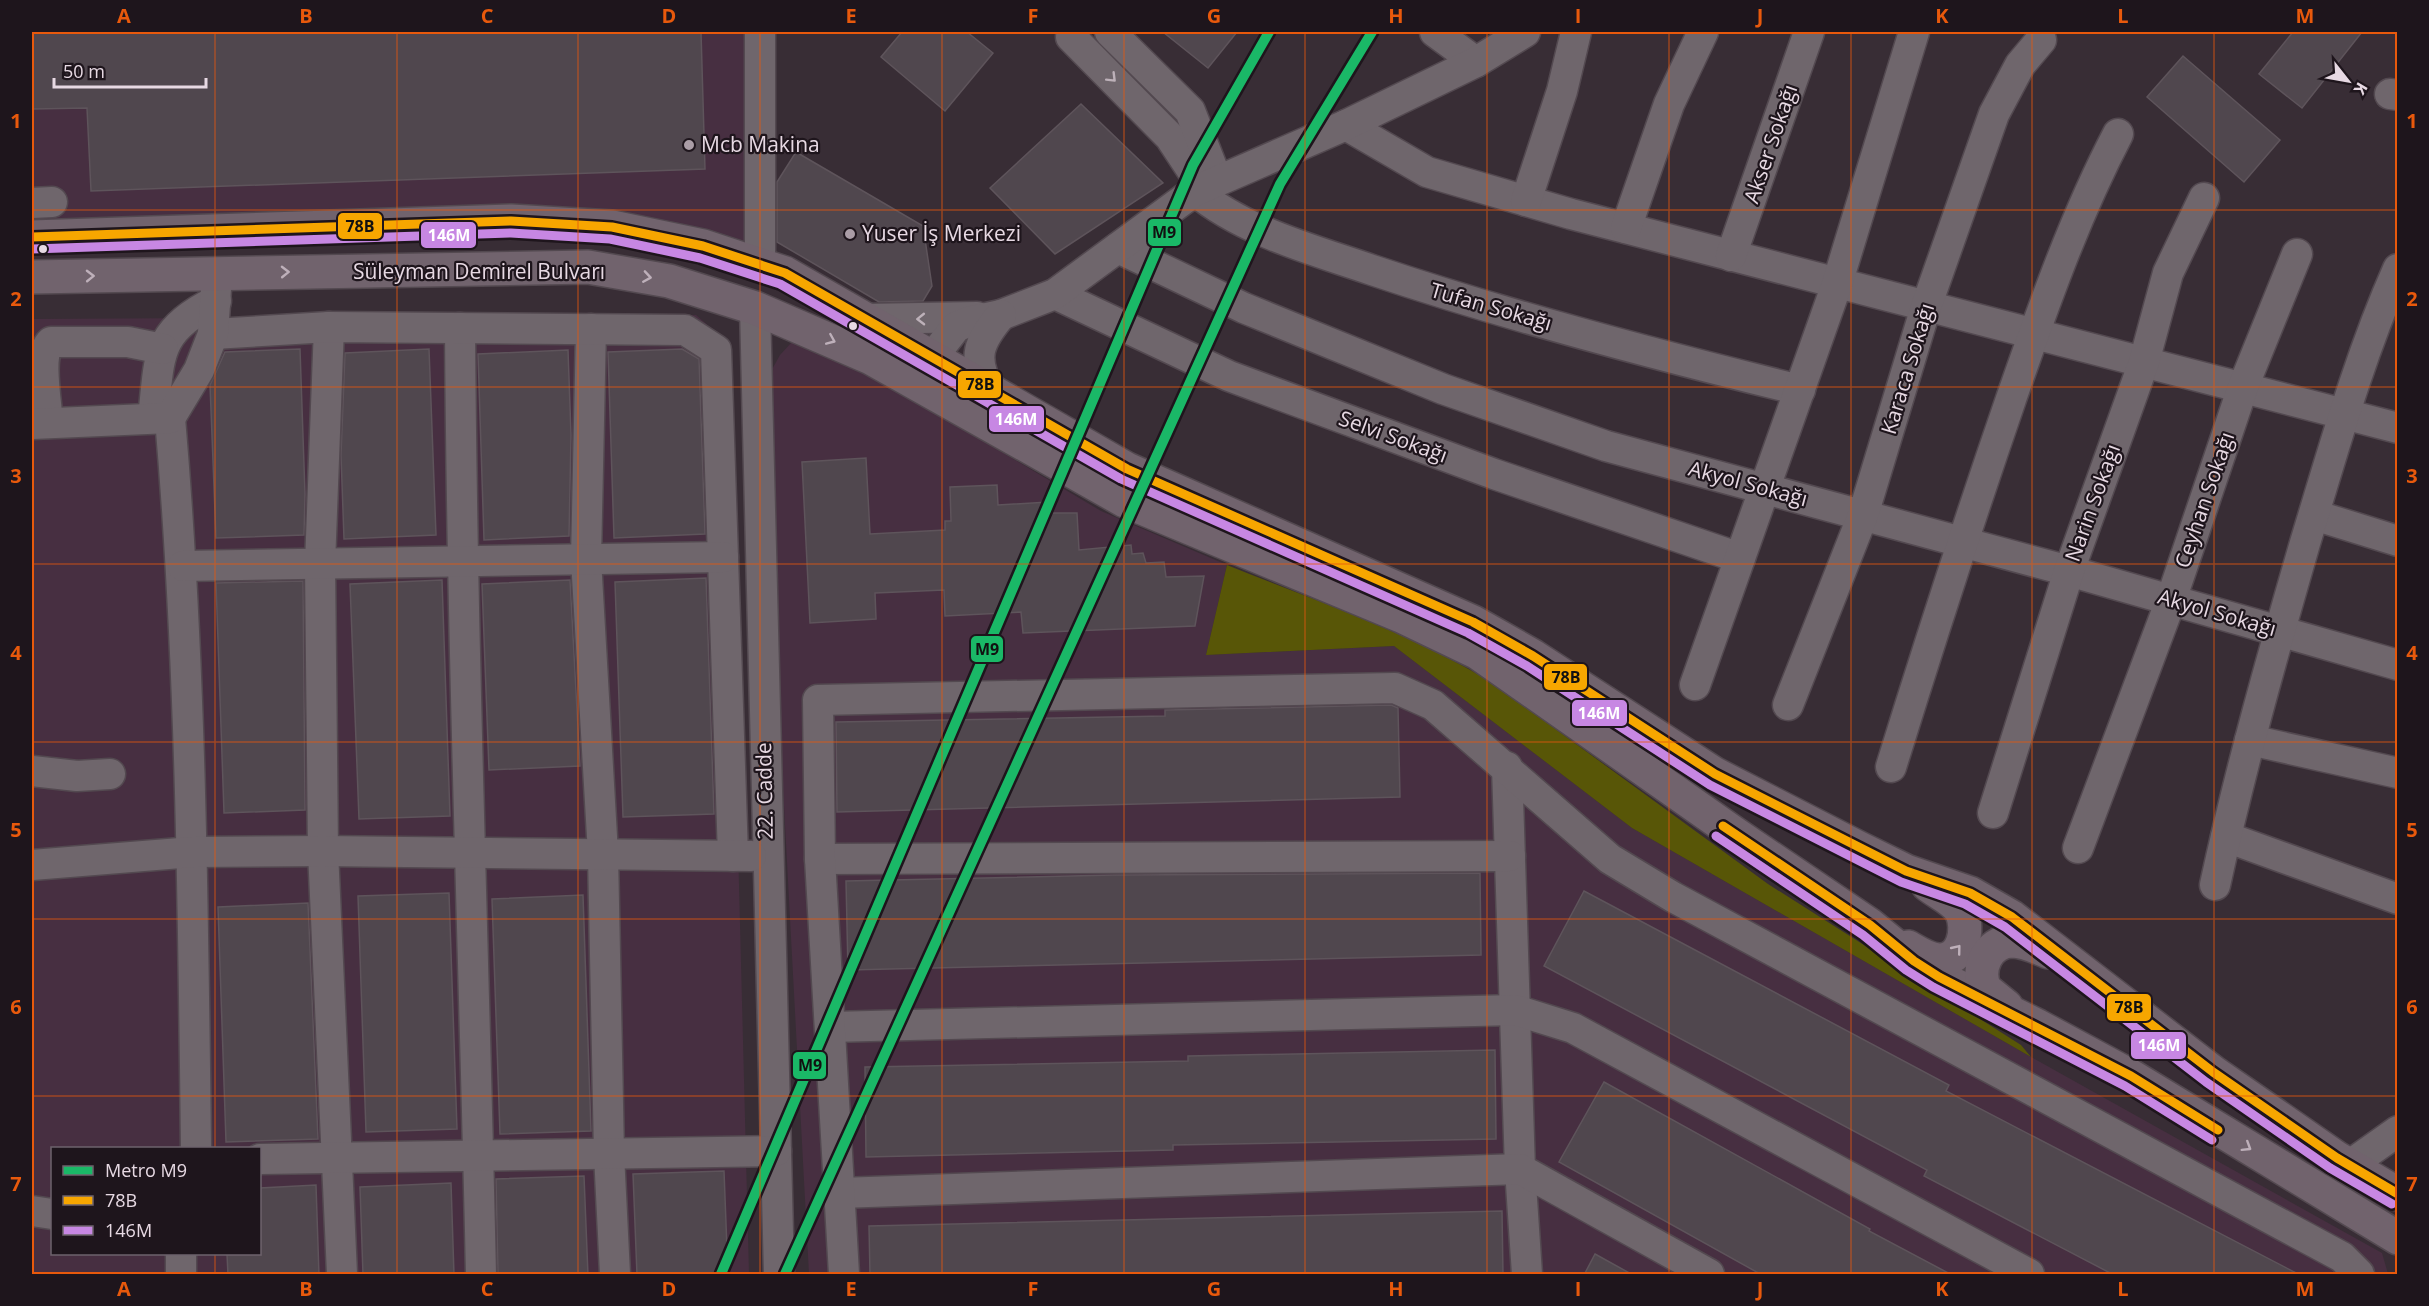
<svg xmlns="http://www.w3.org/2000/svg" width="2429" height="1306" font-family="'Open Sans',sans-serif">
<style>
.built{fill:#472f41;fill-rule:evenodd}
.green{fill:#585607}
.building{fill:#50474e;stroke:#5e545b;stroke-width:1.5}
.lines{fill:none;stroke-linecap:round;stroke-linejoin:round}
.minor-casing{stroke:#534950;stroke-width:33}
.major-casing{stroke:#534950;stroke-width:36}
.minor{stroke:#6f666c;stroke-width:30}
.major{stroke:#71636d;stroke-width:33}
.bus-1-casing{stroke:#1e151c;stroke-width:14}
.bus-2-casing{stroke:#1e151c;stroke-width:14}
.bus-1{stroke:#f7a600;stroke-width:9}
.bus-2{stroke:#c787e3;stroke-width:9}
.metro-1-casing{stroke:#1e151c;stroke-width:15}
.metro-1{stroke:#1ab867;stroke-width:10}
.oneway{stroke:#bdb1b9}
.oneway2{stroke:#beb0ba}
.grid{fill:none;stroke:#e8590c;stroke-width:1.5;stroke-opacity:0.55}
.poi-dot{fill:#aa9da6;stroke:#1e151c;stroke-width:2}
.bus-dot{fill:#e7d9e3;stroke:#1e151c;stroke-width:2}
.labels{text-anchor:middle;stroke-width:4.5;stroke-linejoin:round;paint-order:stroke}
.street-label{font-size:21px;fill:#e7d9e3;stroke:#1e151c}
.poi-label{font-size:21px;fill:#e7d9e3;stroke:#1e151c;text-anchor:start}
.line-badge{stroke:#1e151c;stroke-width:2}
.badge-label{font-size:16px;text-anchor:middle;font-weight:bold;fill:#fff}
.pale-badge-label{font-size:16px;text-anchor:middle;font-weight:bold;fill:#111}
.neatline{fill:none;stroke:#e8590c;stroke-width:2}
.grid-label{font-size:20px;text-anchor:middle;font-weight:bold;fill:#e8590c}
</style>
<rect width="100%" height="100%" fill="#382d35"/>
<g class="built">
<path d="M32 32H765L759 245 32 222Z"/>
<path d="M696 315 725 340 749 1274H32V319ZM52 1148H260V1254H52Z"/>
<path d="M792 342 818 343 1101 511 1227 565 1206 655 1394 646 1632 828 2031 1057 2382 1253 2388 1274H809L777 675 770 373 780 355Z"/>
</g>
<path class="green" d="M1227 565C1316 601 1408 632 1491 682L1768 884 2021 1045 2031 1057 1632 828 1394 646 1206 655Z"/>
<g class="building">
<path d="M32 32H701L705 169 91 191 87 108 33 109Z"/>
<path d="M902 32H967L993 53 945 111 881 57Z"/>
<path d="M1163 32H1237L1208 68Z"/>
<path d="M2293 32H2362L2302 108 2259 74Z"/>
<path d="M2183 56 2280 140 2244 182 2147 97Z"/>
<path d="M1081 104 1163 183 1055 254 990 188Z"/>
<path d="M796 152 923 226 932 286 923 301 879 302 777 242V182Z"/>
<path d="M300 349 305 494 304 535 216 538 210 385 225 352Z"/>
<path d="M429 349 436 535 344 539 341 455 345 353Z"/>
<path d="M682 349 699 359 705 534 614 538 608 352Z"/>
<path d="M568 350 571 435 569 536 484 540 478 354Z"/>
<path d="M866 458 870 534 945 530V521H951L950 487 997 485 998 505 1048 502 1049 513H1077L1079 550 1131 545 1132 554 1143 553 1146 563 1164 562 1166 577 1204 576 1195 626 1023 633 1021 612 945 616 944 590 875 593 876 619 810 623 802 462Z"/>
<path d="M706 578 714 814 623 817 615 582Z"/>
<path d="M442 580 450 816 359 819 350 584Z"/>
<path d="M570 580 580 766 489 770 482 584Z"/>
<path d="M303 581 305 810 224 813 216 583Z"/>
<path d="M1391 705 1398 708 1400 797 837 812 836 722 1165 716V710Z"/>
<path d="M1480 873 1481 955 848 970 846 881 1114 875Z"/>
<path d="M1584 891 1949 1085 1946 1091 2300 1275H2114L1924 1176 1927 1170 1544 966Z"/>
<path d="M449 893 457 1129 366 1132 358 896Z"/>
<path d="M583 895 591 1131 500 1134 492 899Z"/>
<path d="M308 903 318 1139 226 1142 218 907Z"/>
<path d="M1495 1050 1496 1139 1173 1145V1150L866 1157 865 1067 1188 1061V1056Z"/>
<path d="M1604 1082 1870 1229 1869 1231 1952 1275H1762L1559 1162Z"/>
<path d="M724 1171 728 1275H637L633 1174Z"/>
<path d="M584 1176 588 1275H498L496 1179Z"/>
<path d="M451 1183 454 1275H363L360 1187Z"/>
<path d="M316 1185 319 1275H228L227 1254H260V1188Z"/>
<path d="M1502 1211 1503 1275H870L869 1226Z"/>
<path d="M1595 1254 1633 1275H1584Z"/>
</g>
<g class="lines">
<defs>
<g id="minor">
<path d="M760 32V266"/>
<path d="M1075 32 1071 37 1170 137 1203 187"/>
<path d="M1110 32 1190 111 1217 180"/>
<path d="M1435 32 1476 62"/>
<path d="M2390 94 2398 95"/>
<path d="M1346 125 1427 172 1571 214 2398 428"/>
<path d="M1195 191C1245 232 1311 249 1372 270 1512 317 1656 355 1800 390"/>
<path d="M1526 201 1562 91 1576 32"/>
<path d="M32 203 52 202"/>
<path d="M1626 228 1669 104 1703 32"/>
<path d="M1118 248 1244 308 1443 389 1606 446 2069 571 2398 665"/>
<path d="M1731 256 1809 32"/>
<path d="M1055 294 1229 376 1494 474 1740 558"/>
<path d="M755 308 779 1274"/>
<path d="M865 319 977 317"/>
<path d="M329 327 320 564 323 851 342 1274"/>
<path d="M460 328C462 644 474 959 481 1274"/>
<path d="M591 329 586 559 603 854 609 1154 615 1274"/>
<path d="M213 334 329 327 685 330 716 350 733 856"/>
<path d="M929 382 938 350 956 327 968 322 1001 315 1055 294 1195 191 1346 125 1476 62 1525 32"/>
<path d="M990 390C971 358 979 341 1001 315"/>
<path d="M153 418C160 357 154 331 216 301"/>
<path d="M170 418C191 662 193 904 196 1148"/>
<path d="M48 423C47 405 37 354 51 342H128L163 349"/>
<path d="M32 424 170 418 199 370 213 334 217 274"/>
<path d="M2314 515 2398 541"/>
<path d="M183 566 723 557"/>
<path d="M1695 685 1837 284 1914 32"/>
<path d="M1788 705 1863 515 1926 307 1994 114 2020 65 2041 40"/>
<path d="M2250 740 2398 773"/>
<path d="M1507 767 1520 1169 1527 1274"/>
<path d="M1891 767C1929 644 1969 521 2011 399 2042 310 2074 218 2118 134"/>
<path d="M32 771 77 776 110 774"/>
<path d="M1993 813 2069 571 2144 362 2168 273 2204 198"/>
<path d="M2226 837 2398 899"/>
<path d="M2078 848 2171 600 2243 387 2297 254"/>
<path d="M820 859 1510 856"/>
<path d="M32 865 193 852 323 851 751 856"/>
<path d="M2215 885C2240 770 2272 657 2305 543 2333 451 2359 357 2398 269"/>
<path d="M831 1027 1515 1010 1573 1028 2029 1274"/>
<path d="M260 1159 776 1151"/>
<path d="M2350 1165 2398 1131"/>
<path d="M840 1193 1520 1169 1709 1274"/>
<path d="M32 1211 52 1214"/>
<path d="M181 1254V1274"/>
<path d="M844 1274 820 859 818 700 1395 688 1433 705 1610 859 1673 897 2342 1257 2359 1274"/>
</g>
<g id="major">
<path d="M32 237 511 221 612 227 703 246 785 273 1127 469 1473 622 1533 656 1715 774 1859 848 1906 871 1970 893 2012 917 2213 1072 2337 1158 2398 1194"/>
<path d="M32 277 588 267 669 281 755 308 871 358 1125 501 1401 616 1478 653 1734 833 1870 925 1914 961 1939 977 2038 1026 2131 1076 2398 1238"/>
<path d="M1908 947C1917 952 1927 959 1938 960 1963 962 1970 929 1961 911 1954 900 1938 893 1928 885"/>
<path d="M2006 1006 1985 989C1976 969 1987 942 2012 941 2025 941 2036 947 2048 952"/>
</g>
</defs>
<use href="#minor" class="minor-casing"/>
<use href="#major" class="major-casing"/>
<use href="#minor" class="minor"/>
<use href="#major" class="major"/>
<defs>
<g id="bus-1">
<path d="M32 237 511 221 612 227 703 246 785 273 1127 469 1473 622 1533 656 1715 774 1906 871 1970 893 2012 917 2213 1072 2337 1158 2398 1194"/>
<path d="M1723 826 1870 925 1914 961 1939 977 2131 1076 2218 1130"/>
</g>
<g id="bus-2">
<path d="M32 249 511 233 610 239 700 258 780 284 1121 479 1468 633 1527 666 1710 785 1901 882 1965 904 2005 927 2206 1082 2330 1168 2392 1204"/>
<path d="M1716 836 1863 935 1906 970 1933 987 2125 1086 2212 1140"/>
</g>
</defs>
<use href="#bus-1" class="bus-1-casing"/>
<use href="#bus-2" class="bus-2-casing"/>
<use href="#bus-1" class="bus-1"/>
<use href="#bus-2" class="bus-2"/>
<defs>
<g id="metro-1">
<path d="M721 1274 1193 165 1269 32"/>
<path d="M785 1274 1280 184 1372 32"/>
</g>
</defs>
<use href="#metro-1" class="metro-1-casing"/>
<use href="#metro-1" class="metro-1"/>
</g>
<defs><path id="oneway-chevron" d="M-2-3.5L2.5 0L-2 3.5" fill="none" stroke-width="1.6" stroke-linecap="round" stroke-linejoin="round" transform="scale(1.5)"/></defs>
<g class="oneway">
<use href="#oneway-chevron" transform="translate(1112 78) rotate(45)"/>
<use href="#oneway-chevron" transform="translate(921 319) rotate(179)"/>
</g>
<g class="oneway2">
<use href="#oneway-chevron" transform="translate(285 272) rotate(-1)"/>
<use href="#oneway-chevron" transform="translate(90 276) rotate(-1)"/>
<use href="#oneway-chevron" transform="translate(647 277) rotate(9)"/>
<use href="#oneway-chevron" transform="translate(831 340) rotate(23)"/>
<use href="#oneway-chevron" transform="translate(1957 949) rotate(-51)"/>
<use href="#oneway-chevron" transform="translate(2247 1147) rotate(32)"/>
</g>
<path class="grid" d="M215 32V1148M397 32V1274M578 32V1274M760 32V1274M942 32V1274M1124 32V1274M1305 32V1274M1487 32V1274M1669 32V1274M1851 32V1274M2032 32V1274M2214 32V1274M32 210H2398M32 387H2398M32 564H2398M32 742H2398M32 919H2398M32 1096H2398M215 1254V1274"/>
<g class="poi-dot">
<circle cx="689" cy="145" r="6"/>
<circle cx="850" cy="234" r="6"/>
</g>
<g class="bus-dot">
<circle cx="43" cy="249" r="5"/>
<circle cx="853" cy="326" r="5"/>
</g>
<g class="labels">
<g class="street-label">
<text transform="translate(1771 144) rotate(-71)" y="7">Akser Sokağı</text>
<text x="479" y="279">Süleyman Demirel Bulvarı</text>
<text transform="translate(1491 307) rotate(16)" y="7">Tufan Sokağı</text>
<text transform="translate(1908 369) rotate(-73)" y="7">Karaca Sokağı</text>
<text transform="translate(1393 437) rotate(20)" y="7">Selvi Sokağı</text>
<text transform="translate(1748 484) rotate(15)" y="7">Akyol Sokağı</text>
<text transform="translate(2205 500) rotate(-71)" y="7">Ceyhan Sokağı</text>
<text transform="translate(2093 503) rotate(-70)" y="7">Narin Sokağı</text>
<text transform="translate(2217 613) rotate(16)" y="7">Akyol Sokağı</text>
<text transform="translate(765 791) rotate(-91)" y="7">22. Cadde</text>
</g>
<g class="poi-label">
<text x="701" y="152">Mcb Makina</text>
<text x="862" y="241">Yuser İş Merkezi</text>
</g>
</g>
<g class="line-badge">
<rect x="337" y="212" width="46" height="28" rx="6" fill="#f7a600"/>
<rect x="1147" y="218" width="35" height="29" rx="6" fill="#1ab867"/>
<rect x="420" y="221" width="57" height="28" rx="6" fill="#c787e3"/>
<rect x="957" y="370" width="45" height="29" rx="6" fill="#f7a600"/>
<rect x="988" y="405" width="57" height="28" rx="6" fill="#c787e3"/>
<rect x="970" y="635" width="34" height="28" rx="6" fill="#1ab867"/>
<rect x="1543" y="663" width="45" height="28" rx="6" fill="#f7a600"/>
<rect x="1571" y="699" width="57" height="28" rx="6" fill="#c787e3"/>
<rect x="2106" y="993" width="46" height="29" rx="6" fill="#f7a600"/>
<rect x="2130" y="1031" width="57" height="29" rx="6" fill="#c787e3"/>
<rect x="792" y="1051" width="35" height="29" rx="6" fill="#1ab867"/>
</g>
<g class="badge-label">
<text x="449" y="241">146M</text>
<text x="1016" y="425">146M</text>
<text x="1599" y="719">146M</text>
<text x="2159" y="1051">146M</text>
</g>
<g class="pale-badge-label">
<text x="360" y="232">78B</text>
<text x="1164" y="238">M9</text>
<text x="980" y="390">78B</text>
<text x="987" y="655">M9</text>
<text x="1566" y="683">78B</text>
<text x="2129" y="1013">78B</text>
<text x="810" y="1071">M9</text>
</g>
<rect width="2429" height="1306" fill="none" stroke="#1e151c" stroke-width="66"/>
<rect x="51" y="1147" width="210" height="108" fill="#1e151c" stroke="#6e636c" stroke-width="1.5"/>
<rect x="63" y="1166" width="30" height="9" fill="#1ab867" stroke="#6e636c" stroke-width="1.5"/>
<text x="105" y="1177" font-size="18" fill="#e7d9e3">Metro M9</text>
<rect x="63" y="1196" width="30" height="9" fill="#f7a600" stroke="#6e636c" stroke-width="1.5"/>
<text x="105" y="1207" font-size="18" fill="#e7d9e3">78B</text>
<rect x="63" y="1226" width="30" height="9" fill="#c787e3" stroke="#6e636c" stroke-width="1.5"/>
<text x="105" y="1237" font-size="18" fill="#e7d9e3">146M</text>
<g transform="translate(2348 81) rotate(121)" stroke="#1e151c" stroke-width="4.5" paint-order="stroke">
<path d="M0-4.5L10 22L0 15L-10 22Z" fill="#e7d9e3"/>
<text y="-9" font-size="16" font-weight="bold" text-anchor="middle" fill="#e7d9e3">K</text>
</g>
<path d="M54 78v9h152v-9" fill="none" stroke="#e7d9e3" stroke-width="3"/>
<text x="63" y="78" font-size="18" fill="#e7d9e3" stroke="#1e151c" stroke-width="4.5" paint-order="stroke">50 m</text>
<rect x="33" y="33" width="2363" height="1240" class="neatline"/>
<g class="grid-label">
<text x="124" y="23">A</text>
<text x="306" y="23">B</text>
<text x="487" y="23">C</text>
<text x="669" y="23">D</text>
<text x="851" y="23">E</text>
<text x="1033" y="23">F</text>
<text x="1214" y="23">G</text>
<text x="1396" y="23">H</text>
<text x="1578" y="23">I</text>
<text x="1760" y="23">J</text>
<text x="1942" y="23">K</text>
<text x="2123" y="23">L</text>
<text x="2305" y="23">M</text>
<text x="16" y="128">1</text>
<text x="2412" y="128">1</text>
<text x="16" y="306">2</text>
<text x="2412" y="306">2</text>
<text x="16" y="483">3</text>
<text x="2412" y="483">3</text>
<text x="16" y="660">4</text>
<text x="2412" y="660">4</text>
<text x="16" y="837">5</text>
<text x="2412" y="837">5</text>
<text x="16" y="1014">6</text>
<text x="2412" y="1014">6</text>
<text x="16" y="1191">7</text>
<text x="2412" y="1191">7</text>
<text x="124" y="1296">A</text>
<text x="306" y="1296">B</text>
<text x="487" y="1296">C</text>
<text x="669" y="1296">D</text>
<text x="851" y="1296">E</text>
<text x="1033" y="1296">F</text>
<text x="1214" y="1296">G</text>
<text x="1396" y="1296">H</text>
<text x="1578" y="1296">I</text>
<text x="1760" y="1296">J</text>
<text x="1942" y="1296">K</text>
<text x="2123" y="1296">L</text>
<text x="2305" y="1296">M</text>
</g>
</svg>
